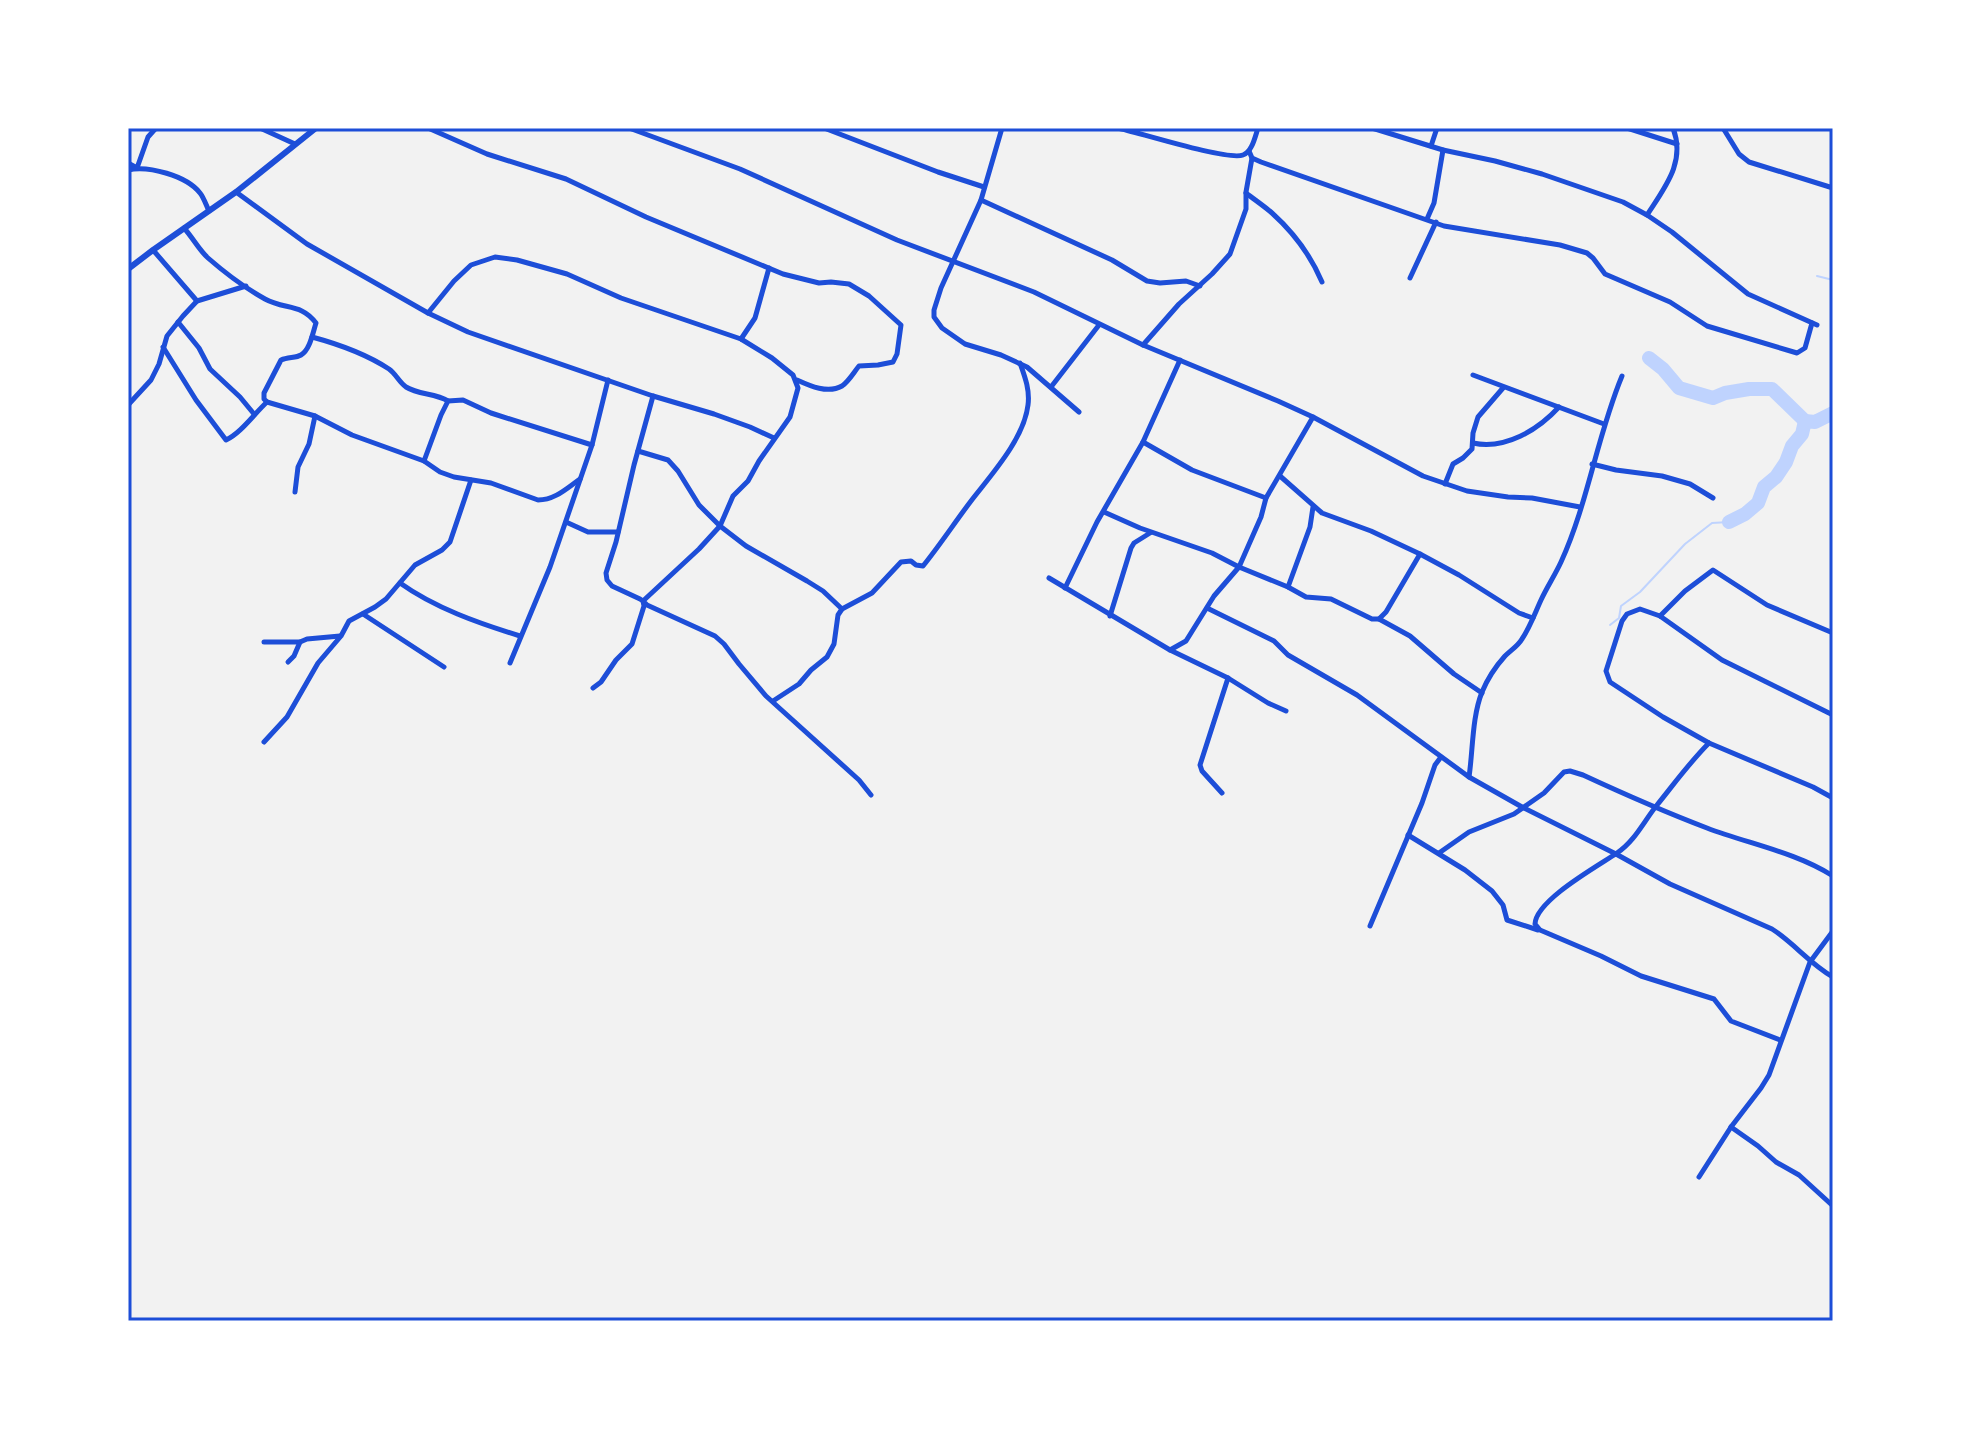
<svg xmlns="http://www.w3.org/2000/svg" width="1961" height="1449" font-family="'Sofia Sans Condensed',sans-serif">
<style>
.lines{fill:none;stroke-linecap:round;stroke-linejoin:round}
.stream{stroke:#bfd3fe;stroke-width:2}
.river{stroke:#bfd3fe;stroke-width:14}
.minor{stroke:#1d4ed8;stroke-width:5}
.tertiary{stroke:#1d4ed8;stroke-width:6}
.neatline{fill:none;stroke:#1d4ed8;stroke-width:3}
</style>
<rect width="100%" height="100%" fill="#f2f2f2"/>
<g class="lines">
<g class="stream">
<path d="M1817 276 1833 280"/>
<path d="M1610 625 1619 618 1621 606 1640 592 1685 544 1712 523 1729 522"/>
</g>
<g class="river">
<path d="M1649 358 1663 369 1679 388 1713 398 1725 393 1749 389H1772L1805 421"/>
<path d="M1729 522 1745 514 1758 503 1764 487 1776 477 1786 462 1792 446 1802 434 1805 421 1815 422 1833 413"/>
</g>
<g class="minor">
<path d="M260 128 295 144"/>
<path d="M428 128 487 154 566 179 646 217 783 274 819 283 831 282 849 284 869 296 901 325 897 354 893 362 878 365 859 366C854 372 849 381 842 386 828 394 810 386 797 380"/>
<path d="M629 128 740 169 897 240 1034 292 1143 345 1278 401 1313 417 1423 476 1467 491 1508 497 1532 498 1580 507"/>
<path d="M824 128 938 172 984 187"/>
<path d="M1002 128 981 200 941 288 934 310V317L942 328 965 344 1001 355 1027 367 1079 412"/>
<path d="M1118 128C1140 133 1228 161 1243 155 1252 152 1255 137 1258 128"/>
<path d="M1372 128 1443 150 1495 161 1542 174 1623 202 1647 215 1672 232 1748 294 1817 325"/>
<path d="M1627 128 1677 144"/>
<path d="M1723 128 1739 154 1749 162 1833 188"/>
<path d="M1431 146 1437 128"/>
<path d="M1249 151 1252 158 1261 162 1444 226 1560 245 1587 253 1593 258 1605 274 1670 302 1707 326 1797 353 1805 348 1812 323"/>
<path d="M128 163 137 168 148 137 156 128"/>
<path d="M128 170C148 165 187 176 200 193 204 198 206 205 209 211"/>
<path d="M236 192 307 244 428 313 468 332 653 396 714 414 750 427 774 438"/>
<path d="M1246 193C1255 200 1264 206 1272 213 1293 232 1311 256 1322 282"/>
<path d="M981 200 1112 260 1147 281 1160 283 1186 281 1200 286"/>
<path d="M1647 215C1665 187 1686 162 1673 128"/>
<path d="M1427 219 1434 203 1443 150"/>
<path d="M184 228C193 238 199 250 208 258 224 272 247 289 265 299 285 310 301 303 316 323 313 332 310 350 301 355 296 358 288 357 281 360L264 393V399L267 402 315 416 352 435 424 461 441 415 448 401 463 400 491 413 592 445"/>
<path d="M153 250 197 301"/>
<path d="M1410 278 1436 222"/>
<path d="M428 313 454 281 471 265 495 257 517 260 567 274 621 298 741 339 772 358 793 375 798 388 790 417 759 461 748 481 733 496 720 526 699 549 643 601 647 605 715 636 724 644 739 664 766 696 859 780 871 795"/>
<path d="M178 322 199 348 210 369 240 397 254 414"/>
<path d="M312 337C338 344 366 354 389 369 396 374 399 382 406 387 419 395 435 393 448 401"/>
<path d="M741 339 755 318 769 268"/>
<path d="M1143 345 1179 304 1212 274 1230 254 1246 209V192L1252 158"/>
<path d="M163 347 196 400 226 440C241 433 254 414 267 402"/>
<path d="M1473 375 1604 424"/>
<path d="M1051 387 1099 325"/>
<path d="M128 405 151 380 159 364 167 336 183 316 197 301 246 286"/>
<path d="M1143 442 1192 470 1266 498"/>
<path d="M1473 443C1505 450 1538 430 1559 407"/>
<path d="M638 451 668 460 678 471 699 505 720 526 746 546 807 581 823 591 842 609"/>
<path d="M424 461 440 472 454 477 491 483 538 500C555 500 567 488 580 479"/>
<path d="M1592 464 1616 470 1662 476 1690 484 1713 498"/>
<path d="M1280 476 1322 513 1371 531 1420 554 1459 575 1519 613 1533 618"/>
<path d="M1445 484 1453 464 1463 458 1472 449 1473 433 1478 417 1503 388"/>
<path d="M295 492 298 467 309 444 315 416"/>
<path d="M1104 512 1140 528 1212 553 1239 567 1288 587 1306 597 1331 599 1372 619H1379L1386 612 1420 554"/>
<path d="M566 522 588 532H618"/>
<path d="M1049 578 1170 650 1228 678 1268 703 1286 711"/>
<path d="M400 583C435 608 478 623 520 636"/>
<path d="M1288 587 1310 527 1313 507"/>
<path d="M1065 588 1097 522 1143 442 1180 360"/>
<path d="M1207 608 1274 641 1288 655 1357 695 1469 777 1522 807 1616 854 1670 884 1772 929C1794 943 1810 964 1833 977"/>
<path d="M363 614 444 667"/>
<path d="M1110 616 1131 548 1134 543 1150 533"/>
<path d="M1660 616 1685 591 1713 570 1767 605 1833 633"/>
<path d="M1379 619 1410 636 1454 674 1482 693"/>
<path d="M264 642H300"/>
<path d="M1170 650 1186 641 1214 596 1239 567 1261 517 1266 498 1313 417"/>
<path d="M288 662 294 656 300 642 307 639 340 636"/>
<path d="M510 663 550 567 592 445 608 380"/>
<path d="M593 688 601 682 616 660 632 644 644 606 643 601 640 599 612 586 607 580 606 573 616 542 634 465 653 396"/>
<path d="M773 701 799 684 811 670 827 657 834 644 838 615 842 609 872 593 901 562 911 561 916 565 923 566C940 545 955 522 971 501 991 475 1024 439 1028 405 1030 390 1025 377 1020 363"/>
<path d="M1833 715 1722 660 1660 616 1640 609 1627 614 1622 621 1606 671 1610 682 1663 717 1709 743 1813 787 1833 798"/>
<path d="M264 742 287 717 318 663 341 636 349 621 375 607 386 599 415 565 442 550 450 542 471 480"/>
<path d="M1709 743C1689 763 1674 784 1657 805 1644 821 1635 841 1617 853 1598 866 1536 900 1535 924L1540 930 1601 956 1641 976 1714 999 1731 1021 1780 1040"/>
<path d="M1469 777C1473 750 1472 717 1482 692 1487 680 1496 666 1505 656 1511 650 1518 646 1522 639 1530 627 1535 613 1541 600 1547 587 1555 575 1561 562 1588 503 1597 436 1622 376"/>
<path d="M1222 793 1202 771 1200 765 1228 678"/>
<path d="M1408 835 1465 870 1492 891 1503 905 1507 920 1538 930"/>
<path d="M1439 853 1469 832 1514 814 1544 793 1564 772 1570 771 1583 775C1624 794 1665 812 1707 828 1749 844 1795 852 1833 876"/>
<path d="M1370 926 1422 803 1435 765 1441 757"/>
<path d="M1731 1127 1758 1146 1776 1162 1799 1175 1833 1206"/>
<path d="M1699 1177 1731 1127 1761 1088 1769 1075 1810 962 1833 931"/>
</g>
<path class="tertiary" d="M128 269 153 250 236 192 316 128"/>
</g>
<rect width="1961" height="1449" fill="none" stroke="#ffffff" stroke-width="260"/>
<rect x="130" y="130" width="1701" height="1189" class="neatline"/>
</svg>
